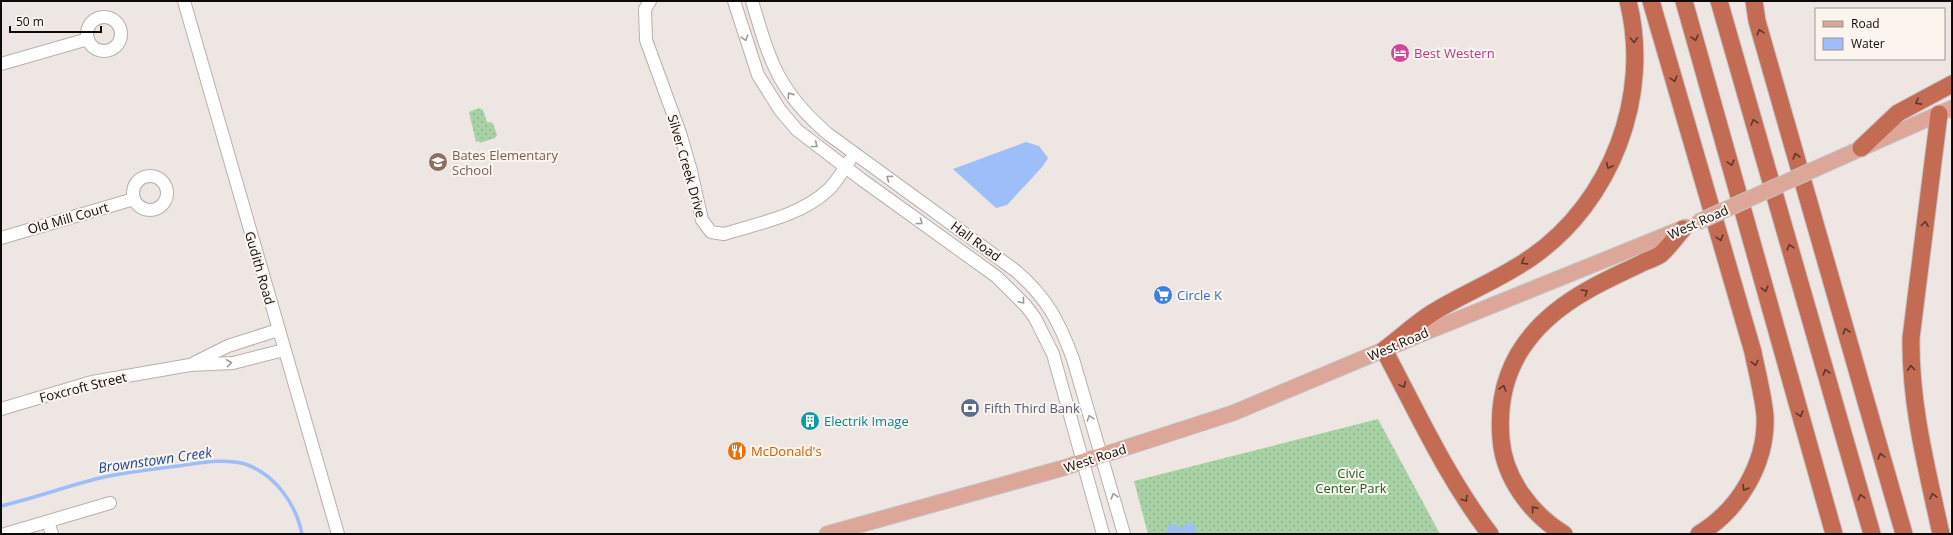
<svg xmlns="http://www.w3.org/2000/svg" width="1953" height="535" font-family="'Open Sans',sans-serif">
<style>
.grass{fill:url(#grass-dots)}
.water{fill:#9dbef9}
.lines{fill:none;stroke-linecap:round;stroke-linejoin:round}
.stream{stroke:#9dbef9;stroke-width:3.5}
.minor-casing{stroke:#b7b1ac;stroke-width:14}
.major-casing{stroke:#c5c4c4;stroke-width:17}
.highway-casing{stroke:#c5c4c4;stroke-width:19}
.minor{stroke:#fff;stroke-width:12}
.major{stroke:#dca698;stroke-width:15}
.highway{stroke:#c46b54;stroke-width:17}
.major-bridge-casing{stroke:#c5c4c4;stroke-width:17;stroke-linecap:butt}
.major-bridge{stroke:#dca698;stroke-width:15}
.oneway{stroke:#5f362b}
.oneway2{stroke:#9e9d9d}
.labels{text-anchor:middle;stroke-width:4;stroke-linejoin:round;paint-order:stroke}
.hotel-label{font-size:13px;fill:#b23c85;stroke:#fbf4ef;text-anchor:start}
.education-label{font-size:13px;fill:#785e54;stroke:#fbf4ef;text-anchor:start}
.street-label{font-size:13px;fill:#0d0b09;stroke:#fbf4ef}
.shop-label{font-size:13px;fill:#366cbe;stroke:#fbf4ef;text-anchor:start}
.service-label{font-size:13px;fill:#4e5e75;stroke:#fbf4ef;text-anchor:start}
.culture-label{font-size:13px;fill:#0d838f;stroke:#fbf4ef;text-anchor:start}
.food-label{font-size:13px;fill:#c56008;stroke:#fbf4ef;text-anchor:start}
.park-label{font-size:13px;fill:#1c5e1f;stroke:#fbf4ef}
.water-label{font-size:14px;font-style:italic;fill:#1b4799;stroke:#fbf4ef}
</style>
<defs>
<pattern id="grass-dots" width="8" height="8" patternUnits="userSpaceOnUse"><rect width="8" height="8" fill="#a6d2a5"/><path d="M2 2h.1M6 6h.1" fill="none" stroke="#8eb38d" stroke-width="1.8" stroke-linecap="round"/></pattern>
</defs>
<rect width="100%" height="100%" fill="#ede6e2"/>
<g class="grass">
<path d="M479 108 483 110 487 122 493 123 497 135 495 138 480 143 479 141 476 142 469 112Z"/>
<path d="M1378 419 1440 534H1148L1134 481Z"/>
</g>
<g class="water">
<path d="M1026 142 1039 146 1048 158 1043 166 1007 205 996 208 953 169Z"/>
<path d="M1189 522 1196 526V534H1166L1170 523 1181 528Z"/>
</g>
<g class="lines">
<path class="stream" d="M1 506C35 498 67 486 100 478 126 472 152 469 178 466 199 463 224 458 245 464 275 474 296 504 302 534"/>
<defs>
<g id="minor">
<path d="M184 1 338 534"/>
<path d="M650 1 645 9 646 40 680 133 691 171 702 220 711 232 724 234C759 223 800 216 828 190 837 182 843 170 850 160"/>
<path d="M734 1 758 75 780 110 797 130 861 179 997 277 1026 306 1035 318 1053 354 1103 534"/>
<path d="M752 1C770 62 778 91 828 134L1016 271C1047 298 1059 321 1073 359L1124 534"/>
<circle cx="104" cy="34" r="17"/>
<path d="M1 64 88 39"/>
<circle cx="150" cy="193" r="17"/>
<path d="M1 238 134 199"/>
<path d="M194 363 228 346 278 330"/>
<path d="M1 409 92 382 190 365 233 363 284 350"/>
<path d="M48 522 52 534"/>
<path d="M5 534 110 503"/>
</g>
<g id="major">
<path d="M1815 169 1952 108"/>
<path d="M827 534 1063 468 1233 413 1419 335 1686 227"/>
</g>
<g id="highway">
<path d="M1651 1 1753 352C1757 373 1763 394 1765 416 1767 463 1739 510 1699 534"/>
<path d="M1684 1 1834 534"/>
<path d="M1719 1 1872 534"/>
<path d="M1754 1 1757 21 1904 534"/>
<path d="M1939 114 1911 338C1910 405 1927 469 1941 534"/>
<path d="M1861 148 1898 113 1952 84"/>
<path d="M1490 534C1447 478 1417 412 1384 350 1400 338 1415 324 1432 313 1464 293 1501 279 1532 257 1611 202 1652 96 1628 1"/>
<path d="M1564 534C1531 514 1504 478 1501 439 1495 370 1529 323 1588 290 1605 280 1624 272 1642 263 1648 260 1656 258 1661 254 1669 247 1676 237 1683 229"/>
</g>
</defs>
<use href="#minor" class="minor-casing"/>
<use href="#major" class="major-casing"/>
<use href="#highway" class="highway-casing"/>
<use href="#minor" class="minor"/>
<use href="#major" class="major"/>
<use href="#highway" class="highway"/>
<defs>
<path id="major-bridge" d="M1698 222 1815 169"/>
</defs>
<use href="#major-bridge" class="major-bridge-casing"/>
<use href="#major-bridge" class="major-bridge"/>
</g>
<defs><path id="oneway-chevron" d="M-2-3.5L2.5 0L-2 3.5" fill="none" stroke-width="1.6" stroke-linecap="round" stroke-linejoin="round"/></defs>
<g class="oneway">
<use href="#oneway-chevron" transform="translate(1760 32) rotate(-106)"/>
<use href="#oneway-chevron" transform="translate(1695 38) rotate(74)"/>
<use href="#oneway-chevron" transform="translate(1634 40) rotate(87)"/>
<use href="#oneway-chevron" transform="translate(1674 79) rotate(74)"/>
<use href="#oneway-chevron" transform="translate(1918 102) rotate(152)"/>
<use href="#oneway-chevron" transform="translate(1754 122) rotate(-106)"/>
<use href="#oneway-chevron" transform="translate(1796 156) rotate(-106)"/>
<use href="#oneway-chevron" transform="translate(1731 163) rotate(75)"/>
<use href="#oneway-chevron" transform="translate(1609 166) rotate(116)"/>
<use href="#oneway-chevron" transform="translate(1925 224) rotate(-83)"/>
<use href="#oneway-chevron" transform="translate(1720 238) rotate(74)"/>
<use href="#oneway-chevron" transform="translate(1790 247) rotate(-106)"/>
<use href="#oneway-chevron" transform="translate(1524 262) rotate(148)"/>
<use href="#oneway-chevron" transform="translate(1765 289) rotate(75)"/>
<use href="#oneway-chevron" transform="translate(1585 292) rotate(-32)"/>
<use href="#oneway-chevron" transform="translate(1846 331) rotate(-106)"/>
<use href="#oneway-chevron" transform="translate(1755 363) rotate(77)"/>
<use href="#oneway-chevron" transform="translate(1911 368) rotate(-94)"/>
<use href="#oneway-chevron" transform="translate(1826 372) rotate(-106)"/>
<use href="#oneway-chevron" transform="translate(1403 385) rotate(62)"/>
<use href="#oneway-chevron" transform="translate(1503 388) rotate(-74)"/>
<use href="#oneway-chevron" transform="translate(1800 414) rotate(74)"/>
<use href="#oneway-chevron" transform="translate(1881 456) rotate(-106)"/>
<use href="#oneway-chevron" transform="translate(1745 488) rotate(120)"/>
<use href="#oneway-chevron" transform="translate(1933 496) rotate(-103)"/>
<use href="#oneway-chevron" transform="translate(1861 497) rotate(-106)"/>
<use href="#oneway-chevron" transform="translate(1465 499) rotate(57)"/>
<use href="#oneway-chevron" transform="translate(1534 509) rotate(-132)"/>
</g>
<g class="oneway2">
<use href="#oneway-chevron" transform="translate(745 38) rotate(73)"/>
<use href="#oneway-chevron" transform="translate(790 95) rotate(-125)"/>
<use href="#oneway-chevron" transform="translate(815 145) rotate(38)"/>
<use href="#oneway-chevron" transform="translate(889 178) rotate(-144)"/>
<use href="#oneway-chevron" transform="translate(920 222) rotate(36)"/>
<use href="#oneway-chevron" transform="translate(1022 301) rotate(50)"/>
<use href="#oneway-chevron" transform="translate(229 363) rotate(-6)"/>
<use href="#oneway-chevron" transform="translate(1090 418) rotate(-108)"/>
<use href="#oneway-chevron" transform="translate(1114 496) rotate(-106)"/>
</g>
<defs>
<symbol id="hotel-disc" viewBox="-11 -11 22 22"><circle r="9.5" fill="#d1479c" stroke="#fbf4ef"/><path d="M-6-4.5h1.5V1H6V5H4.5V3h-9V5H-6ZM-4 0a1.8 1.8 0 1 1 3.6 0ZM.5 0V-2.5h3Q6-2.5 6 0Z" fill="#fff"/></symbol>
<symbol id="school-disc" viewBox="-11 -11 22 22"><circle r="9.5" fill="#8d6e63" stroke="#fbf4ef"/><path d="M0-5L7-2L0 1L-7-2ZM-4 1L0 2.5L4 1V4Q0 6-4 4Z" fill="#fff"/></symbol>
<symbol id="supermarket-disc" viewBox="-11 -11 22 22"><circle r="9.5" fill="#3f7fe0" stroke="#fbf4ef"/><path d="M-6-5.5h2.5l.6 2H6L4.5 2H-2.5L-4.4-4H-6ZM-1.5 3.2a1.3 1.3 0 1 0 .1 0ZM3 3.2a1.3 1.3 0 1 0 .1 0Z" fill="#fff"/></symbol>
<symbol id="bank-disc" viewBox="-11 -11 22 22"><circle r="9.5" fill="#5c6f8a" stroke="#fbf4ef"/><path d="M-6-4H6V4H-6ZM0-2.3a2.3 2.3 0 1 0 0 4.6a2.3 2.3 0 1 0 0-4.6Z" fill="#fff"/></symbol>
<symbol id="building-disc" viewBox="-11 -11 22 22"><circle r="9.5" fill="#0f9aa8" stroke="#fbf4ef"/><path d="M-4-6H4V6H1V3H-1V6H-4ZM-2.5-4.3h1.7v1.8h-1.7ZM.8-4.3h1.7v1.8H.8ZM-2.5-1h1.7V.8h-1.7ZM.8-1h1.7V.8H.8Z" fill="#fff"/></symbol>
<symbol id="restaurant-disc" viewBox="-11 -11 22 22"><circle r="9.5" fill="#e8710a" stroke="#fbf4ef"/><path d="M-5-6h1v4h1v-4h1v4h1v-4h1v5L-1.5 .5V6h-2V.5L-5-1ZM5-6V6H3V1.5H1.5Q1.5-4 5-6Z" fill="#fff"/></symbol>
</defs>
<g fill-rule="evenodd">
<use href="#hotel-disc" x="1389" y="42" width="22" height="22"/>
<use href="#school-disc" x="427" y="151" width="22" height="22"/>
<use href="#supermarket-disc" x="1152" y="284" width="22" height="22"/>
<use href="#bank-disc" x="959" y="397" width="22" height="22"/>
<use href="#building-disc" x="799" y="410" width="22" height="22"/>
<use href="#restaurant-disc" x="726" y="440" width="22" height="22"/>
</g>
<g class="labels">
<g class="hotel-label">
<text x="1414" y="58">Best Western</text>
</g>
<g class="education-label">
<text x="452" y="160">Bates Elementary<tspan x="452" dy="15">School</tspan></text>
</g>
<g class="street-label">
<text transform="translate(687 166) rotate(74)" y="5">Silver Creek Drive</text>
<text transform="translate(68 218) rotate(-16)" y="5">Old Mill Court</text>
<text transform="translate(1698 222) rotate(-24)" y="5">West Road</text>
<text transform="translate(976 241) rotate(36)" y="5">Hall Road</text>
<text transform="translate(260 268) rotate(74)" y="5">Gudith Road</text>
<text transform="translate(1398 344) rotate(-23)" y="5">West Road</text>
<text transform="translate(83 387) rotate(-14)" y="5">Foxcroft Street</text>
<text transform="translate(1095 458) rotate(-18)" y="5">West Road</text>
</g>
<g class="shop-label">
<text x="1177" y="300">Circle K</text>
</g>
<g class="service-label">
<text x="984" y="413">Fifth Third Bank</text>
</g>
<g class="culture-label">
<text x="824" y="426">Electrik Image</text>
</g>
<g class="food-label">
<text x="751" y="456">McDonald's</text>
</g>
<g class="park-label">
<text x="1351" y="478">Civic<tspan x="1351" dy="15">Center Park</tspan></text>
</g>
<g class="water-label">
<text transform="translate(155 460) rotate(-8)" y="5">Brownstown Creek</text>
</g>
</g>
<rect width="1953" height="535" fill="none" stroke="#0d0b09" stroke-width="4"/>
<rect x="1815" y="8" width="130" height="52" fill="#fbf4ef" stroke="#9c9793"/>
<rect x="1823" y="21" width="20" height="6" fill="#dca698" stroke="#9c9793"/>
<text x="1851" y="28" font-size="12" fill="#0d0b09">Road</text>
<rect x="1823" y="38" width="20" height="12" fill="#9dbef9" stroke="#9c9793"/>
<text x="1851" y="48" font-size="12" fill="#0d0b09">Water</text>
<path d="M10 26v6h91v-6" fill="none" stroke="#0d0b09" stroke-width="2"/>
<text x="16" y="26" font-size="12" fill="#0d0b09" stroke="#fbf4ef" stroke-width="3" paint-order="stroke">50 m</text>
</svg>
